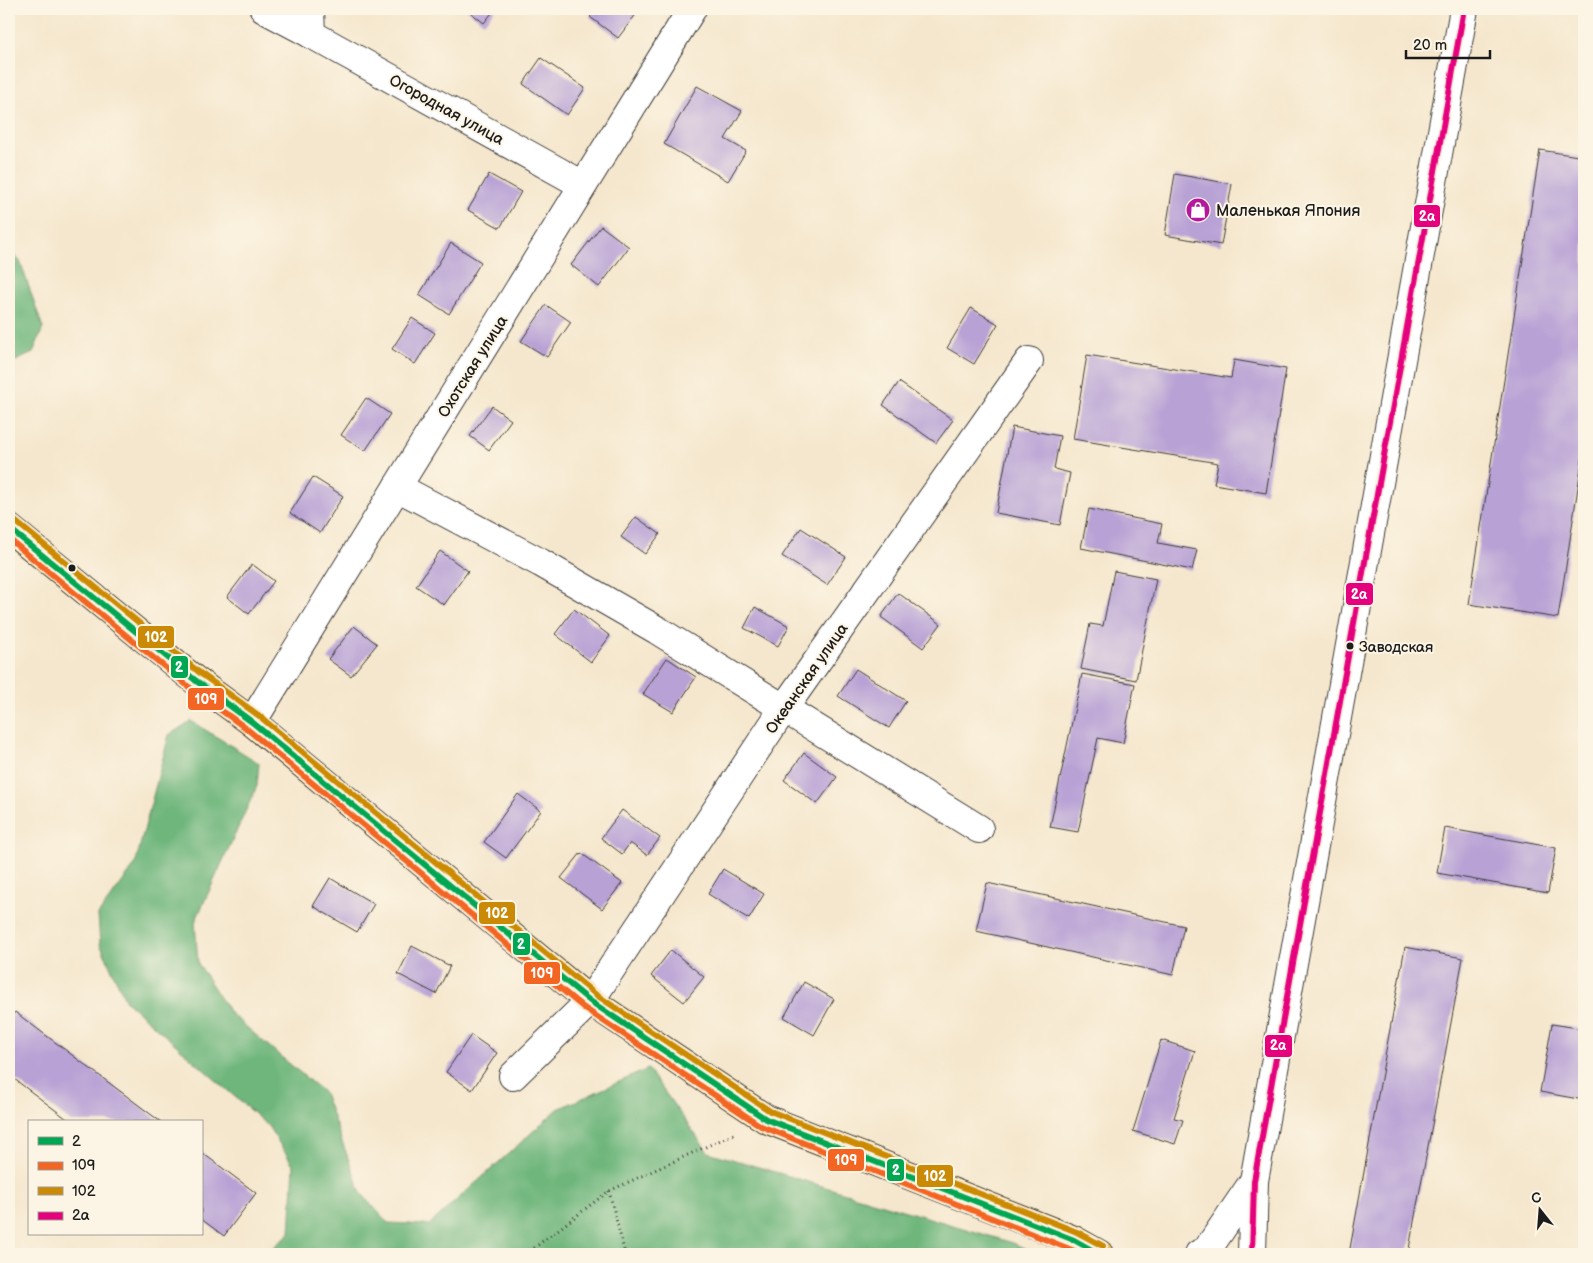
<svg xmlns="http://www.w3.org/2000/svg" width="1593" height="1263" font-family="'Balsamiq Sans',sans-serif">
<style>
.forest{fill:#6eb67b;stroke:#45694c}
.building{fill:#b8a1d5}
.lines{fill:none;stroke-linecap:round;stroke-linejoin:round}
.minor-casing{stroke:#3d3a37;stroke-width:30}
.major-casing{stroke:#3d3a37;stroke-width:30}
.path{stroke:#3d3a37;stroke-width:3;stroke-dasharray:1 4;stroke-linecap:butt}
.minor{stroke:#fff;stroke-width:28}
.major{stroke:#edc569;stroke-width:28}
.bus-1-casing{stroke:#fcf5e5;stroke-width:10}
.bus-2-casing{stroke:#fcf5e5;stroke-width:10}
.bus-3-casing{stroke:#fcf5e5;stroke-width:10}
.bus-4-casing{stroke:#fcf5e5;stroke-width:10}
.bus-1{stroke:#00a651;stroke-width:6}
.bus-2{stroke:#f26522;stroke-width:6}
.bus-3{stroke:#cb8a06;stroke-width:6}
.bus-4{stroke:#e5007d;stroke-width:6}
.bus-dot{fill:#1c1c1c;stroke:#fcf5e5;stroke-width:2}
.labels{text-anchor:middle;stroke-width:4;stroke-linejoin:round;paint-order:stroke}
.bus-label{font-size:15px;fill:#1c1c1c;stroke:#fcf5e5;text-anchor:start}
.street-label{font-size:16px;fill:#1c1c1c;stroke:#fcf5e5}
.poi-label{font-size:16px;fill:#1c1c1c;stroke:#fcf5e5;text-anchor:start}
.line-badge{stroke:#fcf5e5;stroke-width:2}
.badge-label{font-size:14px;text-anchor:middle;font-weight:bold;fill:#fff}
</style>
<rect width="100%" height="100%" fill="#fcf5e5"/>
<filter id="ink" filterUnits="userSpaceOnUse"><feTurbulence type="fractalNoise" baseFrequency=".02" numOctaves="2"/><feDisplacementMap in="SourceGraphic" scale="10" xChannelSelector="R" yChannelSelector="G"/><feConvolveMatrix kernelMatrix="1 2 1 2 8 2 1 2 1" color-interpolation-filters="sRGB"/></filter>
<filter id="wash" filterUnits="userSpaceOnUse"><feTurbulence type="fractalNoise" baseFrequency=".0096" numOctaves="4" result="noise"/><feDisplacementMap in="SourceGraphic" scale="20" xChannelSelector="R" yChannelSelector="G"/><feGaussianBlur stdDeviation="1.12" result="paint"/><feColorMatrix in="noise" values="0 0 0 0 0 0 0 0 0 0 0 0 0 0 0 0 0 1.4 0 .05"/><feComposite in="paint" operator="in"/></filter>
<g filter="url(#wash)">
<rect width="100%" height="100%" fill="#f5e7cd"/>
<g class="forest">
<path d="M9 250 20 261 43 328 33 353 9 364Z"/>
<path d="M191 721 259 763 257 786 195 922 198 964 231 1014 324 1093 361 1193 388 1223 429 1225 558 1109 648 1069 708 1152 1013 1243 1037 1254H266L290 1233 294 1166 268 1126 126 1001 100 944 98 915 135 865 169 735Z"/>
</g>
<g id="blocks">
<g class="building">
<path d="M466 9H495L484 23Z"/>
<path d="M597 9H640L618 38 590 17Z"/>
<path d="M541 58 585 88 567 115 523 84Z"/>
<path d="M697 86 742 111 725 139 746 151 728 181 664 144Z"/>
<path d="M1540 150 1584 157V448L1558 618 1469 604Z"/>
<path d="M489 174 521 192 500 228 468 210Z"/>
<path d="M1175 174 1232 184 1221 245 1165 235Z"/>
<path d="M601 226 629 247 599 287 571 265Z"/>
<path d="M451 243 481 262 449 314 419 295Z"/>
<path d="M546 305 571 322 547 357 521 341Z"/>
<path d="M971 308 998 324 974 364 947 348Z"/>
<path d="M412 318 435 333 415 364 392 349Z"/>
<path d="M1087 355 1231 378 1234 360 1286 369 1266 493 1214 484 1218 463 1073 439Z"/>
<path d="M899 382 953 420 936 443 883 405Z"/>
<path d="M366 398 390 414 365 451 341 435Z"/>
<path d="M492 406 511 420 489 450 470 436Z"/>
<path d="M1012 427 1060 436 1054 469 1070 473 1060 525 996 513Z"/>
<path d="M313 477 343 496 320 533 290 513Z"/>
<path d="M1089 509 1162 524 1158 543 1197 550 1192 570 1081 548Z"/>
<path d="M636 517 660 534 645 554 621 537Z"/>
<path d="M801 528 846 557 827 585 782 556Z"/>
<path d="M440 551 468 571 444 605 416 586Z"/>
<path d="M252 564 274 581 249 614 227 597Z"/>
<path d="M1114 571 1156 579 1136 680 1081 669 1090 624 1103 626Z"/>
<path d="M898 593 941 624 923 648 881 617Z"/>
<path d="M755 607 789 626 778 646 744 628Z"/>
<path d="M574 609 610 636 591 662 555 634Z"/>
<path d="M354 626 377 644 351 676 328 659Z"/>
<path d="M667 658 696 677 673 712 643 694Z"/>
<path d="M856 669 906 701 889 728 838 696Z"/>
<path d="M1082 674 1135 684 1123 743 1098 738 1078 832 1050 827Z"/>
<path d="M804 753 837 777 817 804 784 780Z"/>
<path d="M518 794 541 811 506 858 484 842Z"/>
<path d="M622 810 660 838 647 855 630 843 622 854 601 838Z"/>
<path d="M1445 828 1556 848 1548 893 1437 873Z"/>
<path d="M581 853 622 883 602 909 561 878Z"/>
<path d="M723 869 764 894 749 919 708 894Z"/>
<path d="M330 878 374 904 357 932 313 906Z"/>
<path d="M987 883 1184 926 1173 975 976 931Z"/>
<path d="M412 946 450 966 436 994 398 974Z"/>
<path d="M1405 947 1463 958 1408 1254H1349Z"/>
<path d="M671 950 704 977 684 1002 651 976Z"/>
<path d="M804 982 834 999 814 1035 784 1017Z"/>
<path d="M15 1012 161 1122H71L9 1075V1020Z"/>
<path d="M1552 1024 1584 1029V1100L1540 1092Z"/>
<path d="M471 1035 497 1053 472 1090 446 1072Z"/>
<path d="M1161 1040 1195 1051 1174 1118 1183 1120 1175 1144 1133 1131Z"/>
<path d="M201 1152 256 1193 224 1236 201 1219Z"/>
</g>
</g>
</g>
<g filter="url(#ink)">
<use href="#blocks" fill-opacity="0" stroke="#3d3a37" stroke-width="1"/>
<g class="lines">
<defs>
<g id="minor">
<path d="M264 9 311 34"/>
<path d="M310 9 311 34 583 185"/>
<path d="M397 487 541 563 657 630 979 829"/>
<path d="M252 722 692 9"/>
<path d="M513 1076 590 1001 784 708 1029 361"/>
<path d="M1199 1254 1207 1250 1254 1181"/>
<path d="M1252 1254 1254 1181 1464 9"/>
</g>
<path id="major" d="M9 528 195 680 252 722 590 1001 766 1119 1074 1240 1099 1254"/>
</defs>
<use href="#minor" class="minor-casing"/>
<use href="#major" class="major-casing"/>
<g class="path">
<path d="M609 1191 625 1254"/>
<path d="M526 1254 609 1191 736 1133"/>
</g>
<use href="#minor" class="minor"/>
<use href="#major" class="major"/>
<defs>
<path id="bus-1" d="M9 528 195 680 252 722 590 1001 766 1119 1074 1240 1099 1254"/>
<path id="bus-2" d="M9 539 189 687 247 729 584 1008 761 1126 1082 1254"/>
<path id="bus-3" d="M15 521 200 673 258 715 595 994 770 1111 1077 1232 1103 1246"/>
<path id="bus-4" d="M1252 1254 1254 1181 1464 9"/>
</defs>
<use href="#bus-1" class="bus-1-casing"/>
<use href="#bus-2" class="bus-2-casing"/>
<use href="#bus-3" class="bus-3-casing"/>
<use href="#bus-4" class="bus-4-casing"/>
<use href="#bus-1" class="bus-1"/>
<use href="#bus-2" class="bus-2"/>
<use href="#bus-3" class="bus-3"/>
<use href="#bus-4" class="bus-4"/>
</g>
</g>
<defs>
<symbol id="shop-disc" viewBox="-11 -11 22 22"><circle r="9.5" fill="#b5179e" stroke="#fcf5e5"/><path d="M-5-2.5h2.3a2.7 3.5 0 0 1 5.4 0H5L5.5 6h-11ZM-1.5-2.5h3a1.5 2.3 0 0 0-3 0Z" fill="#fff"/></symbol>
</defs>
<g fill-rule="evenodd">
<use href="#shop-disc" x="1184" y="196" width="28" height="28"/>
</g>
<g class="bus-dot">
<circle cx="72" cy="568" r="4.5"/>
<circle cx="1350" cy="646" r="4.5"/>
</g>
<g class="labels">
<g class="bus-label">
<text x="1359" y="652">Заводская</text>
</g>
<g class="street-label">
<text transform="translate(447 109) rotate(29)" y="6">Огородная улица</text>
<text transform="translate(472 366) rotate(-58)" y="6">Охотская улица</text>
<text transform="translate(806 678) rotate(-55)" y="6">Океанская улица</text>
</g>
<g class="poi-label">
<text x="1216" y="216">Маленькая Япония</text>
</g>
</g>
<g class="line-badge">
<rect x="1413" y="204" width="28" height="24" rx="5" fill="#e5007d"/>
<rect x="1345" y="582" width="29" height="24" rx="5" fill="#e5007d"/>
<rect x="137" y="625" width="38" height="24" rx="5" fill="#cb8a06"/>
<rect x="170" y="655" width="19" height="24" rx="5" fill="#00a651"/>
<rect x="187" y="687" width="38" height="24" rx="5" fill="#f26522"/>
<rect x="478" y="901" width="38" height="24" rx="5" fill="#cb8a06"/>
<rect x="512" y="932" width="19" height="24" rx="5" fill="#00a651"/>
<rect x="523" y="961" width="38" height="24" rx="5" fill="#f26522"/>
<rect x="1264" y="1034" width="29" height="24" rx="5" fill="#e5007d"/>
<rect x="827" y="1148" width="38" height="24" rx="5" fill="#f26522"/>
<rect x="886" y="1158" width="19" height="24" rx="5" fill="#00a651"/>
<rect x="916" y="1164" width="38" height="24" rx="5" fill="#cb8a06"/>
</g>
<g class="badge-label">
<text x="1427" y="221">2а</text>
<text x="1359" y="599">2а</text>
<text x="156" y="642">102</text>
<text x="179" y="672">2</text>
<text x="206" y="704">109</text>
<text x="497" y="918">102</text>
<text x="521" y="949">2</text>
<text x="542" y="978">109</text>
<text x="1278" y="1050">2а</text>
<text x="846" y="1165">109</text>
<text x="896" y="1175">2</text>
<text x="935" y="1181">102</text>
</g>
<rect width="1593" height="1263" fill="none" stroke="#fcf5e5" stroke-width="30"/>
<rect x="28" y="1120" width="175" height="115" fill="#fcf5e5" stroke="#a29e95"/>
<rect x="38" y="1137" width="25" height="8" fill="#00a651" stroke="#a29e95"/>
<text x="72" y="1146" font-size="15" fill="#1c1c1c">2</text>
<rect x="38" y="1162" width="25" height="8" fill="#f26522" stroke="#a29e95"/>
<text x="72" y="1170" font-size="15" fill="#1c1c1c">109</text>
<rect x="38" y="1187" width="25" height="8" fill="#cb8a06" stroke="#a29e95"/>
<text x="72" y="1196" font-size="15" fill="#1c1c1c">102</text>
<rect x="38" y="1212" width="25" height="8" fill="#e5007d" stroke="#a29e95"/>
<text x="72" y="1220" font-size="15" fill="#1c1c1c">2а</text>
<g transform="translate(1540 1210) rotate(343)" stroke="#fcf5e5" stroke-width="4" paint-order="stroke">
<path d="M0-4L9 19L0 12L-9 19Z" fill="#1c1c1c"/>
<text y="-8" font-size="14" font-weight="bold" text-anchor="middle" fill="#1c1c1c">С</text>
</g>
<path d="M1406 50v8h84v-8" fill="none" stroke="#1c1c1c" stroke-width="2.5"/>
<text x="1413" y="50" font-size="15" fill="#1c1c1c" stroke="#fcf5e5" stroke-width="4" paint-order="stroke">20 m</text>
</svg>
